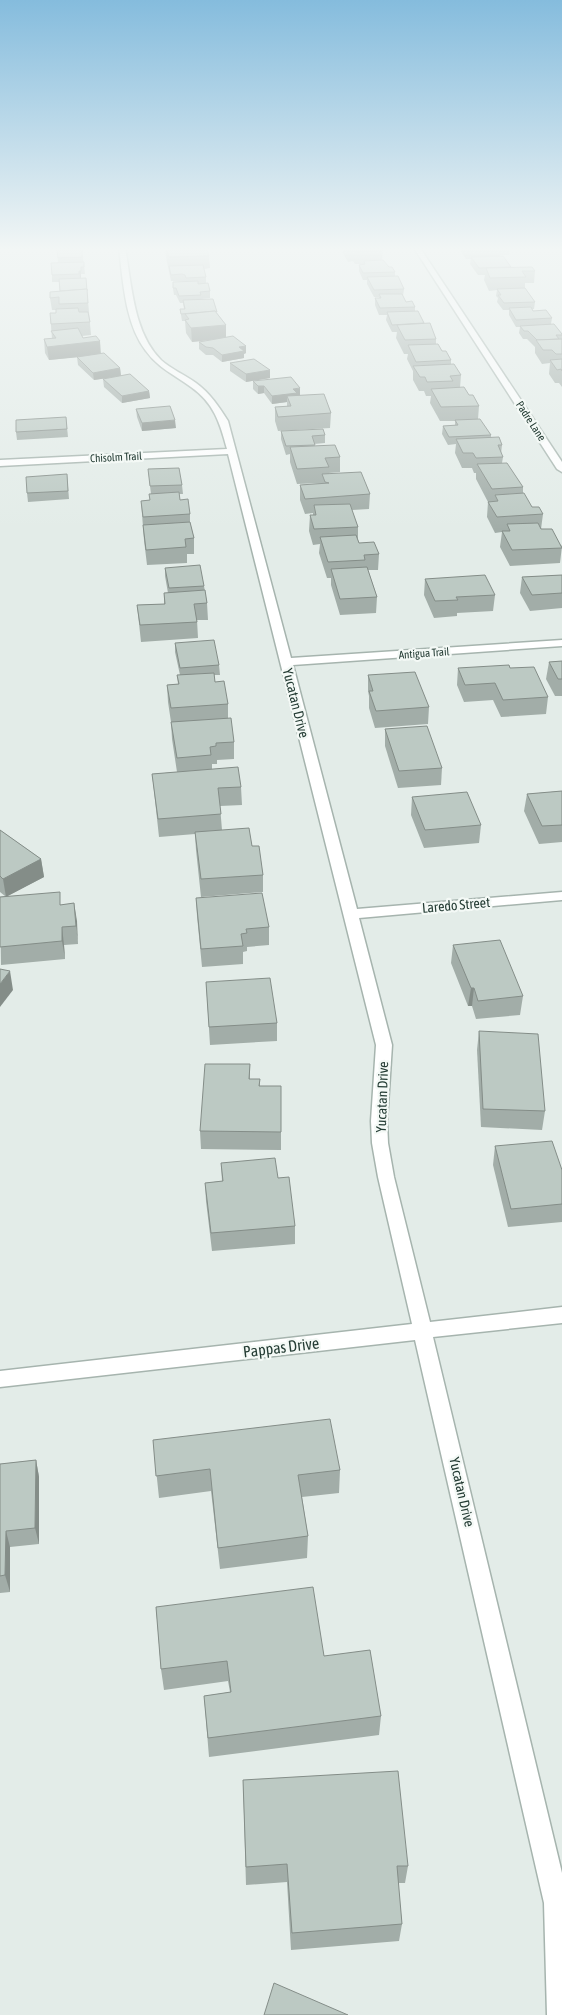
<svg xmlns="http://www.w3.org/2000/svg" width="562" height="2015" font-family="'Asap Condensed',sans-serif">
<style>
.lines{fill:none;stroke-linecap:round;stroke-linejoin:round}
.street-casing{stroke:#a6b4ae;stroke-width:3}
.street{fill:#fff;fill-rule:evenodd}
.wall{fill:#a2ada8}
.shaded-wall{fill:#848d88}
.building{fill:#bcc9c3;stroke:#848d88}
.labels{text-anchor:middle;stroke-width:4.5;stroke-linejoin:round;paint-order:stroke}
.far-street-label{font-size:11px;fill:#243c34;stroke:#f4f9f6}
.street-label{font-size:14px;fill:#243c34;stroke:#f4f9f6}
.near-street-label{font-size:16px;fill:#243c34;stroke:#f4f9f6}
</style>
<rect width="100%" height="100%" fill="#e3ece8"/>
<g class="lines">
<defs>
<g id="street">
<path d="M119 248H125C132 285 133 332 161 360 171 369 185 375 196 383 210 393 219 407 228 421L291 658 562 640V646L293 665 357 909 562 892V900L359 918 392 1045 387 1121 388 1143 394 1177 430 1322 562 1307V1323L433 1337 562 1873V2015H547L544 1903 415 1340 0 1387V1371L412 1324 378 1177 372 1143 371 1121 376 1045 228 454 0 466V460L227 449C220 423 214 403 191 387 175 375 158 368 146 351 125 324 123 281 119 248Z"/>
<path d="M414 248H420L562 462V472L557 469Z"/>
</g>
</defs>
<use href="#street" class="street-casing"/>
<use href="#street" class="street"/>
</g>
<g class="wall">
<path d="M82 248 85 274H81V278H86L91 335 82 336 83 338 100 341V353L120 368 121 376 94 380 78 365 77 357 49 360 45 353 44 339H52L50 313H56V310H52L50 298 60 291 59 282H52V275L58 263 57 249Z"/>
<path d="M165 248H197V250L209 256 210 268 204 269 206 277V283L210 291V298L201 299V300L217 313 226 325V337L246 346V353L244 354V358L222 362 213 355H206L199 349V342L211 340 192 342 186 333 185 321H182L180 309H184L183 303H180L176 295H174L173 289V282H186L183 281H171L166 257Z"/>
<path d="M343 248H383L382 260 375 261 389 267 395 272V276L404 289 403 296 406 302 415 307V312L436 339V344L451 360V365L461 375 460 388 479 406 478 419 491 435V437L502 445 501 454 503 457 502 463 523 487V493L532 507 543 514 541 529 562 546 560 563 510 566 500 547 502 532 495 533 487 517 488 502 476 479V473H474L472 468H462L455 453 456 444 448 445 442 434 443 426 455 425V421H440L430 403 431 396H426L424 391H419L413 380V371L407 359 408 354H404L396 338 397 332H392L386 320 387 315H379L375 305V298H379V297H374L367 284V280H363L359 271V265L364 264H355L353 261 348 262 343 253Z"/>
<path d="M461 248H510L509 255H500L499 256 511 267 535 271 534 283H525V288L535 302 534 309H532L533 311 552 318 551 324 562 334V387L559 383H555L549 374 550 363 542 364 535 353V347L527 339H523L519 333 520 327H516L509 315V310H503L497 302 498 298 496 296 497 290 489 291 484 280 485 275H478L470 264 471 259H466L461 251Z"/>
<path d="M230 363 270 370V378L246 382 230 371Z"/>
<path d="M103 379 149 391 150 398 122 403 104 387Z"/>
<path d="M253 381 300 395 331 413 330 428 278 431 275 421V407H287V402L272 404 264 393 258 394 253 389Z"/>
<path d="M136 409 176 428 142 431 137 417Z"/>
<path d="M66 417 68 437 17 440 16 432Z"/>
<path d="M281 431 325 435V443L314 444 315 446 340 457V472L329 473V474L370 494 369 509 352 510 358 527V540L359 543 379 554 378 570H368L377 597 376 613 340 615 331 585V578H327L319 553 320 544 313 545 309 531 310 515H313V513L305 514 300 500V485L322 483 297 484 290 462V454L286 455 281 439Z"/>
<path d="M148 469 182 485 183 494H179L180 500 190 514V523L194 538V554H187V563L147 565 144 540 141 501 150 500 149 494H151Z"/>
<path d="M67 474 69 499 28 502 27 493Z"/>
<path d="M165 568 204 586 207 603 208 620H197L198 638 141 642 137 605 164 604V593H168L165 576Z"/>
<path d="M562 575V608L530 611 520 593 522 577Z"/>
<path d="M425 579 495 595 493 611 457 613V616L434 618 424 595Z"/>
<path d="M175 643 219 665 220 675H214L215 682 228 704V719L234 742V759L217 760V764H212V769L241 787 242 805 220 806 222 830 252 846 263 875V892L201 897 196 850 195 834 159 837 154 791 152 774 177 772 172 739 171 722 168 702 167 685 178 684 177 675H180L175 652Z"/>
<path d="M562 661V696H555L546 679 549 662Z"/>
<path d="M458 668 548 697 546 714 501 717 493 700 464 702 457 685Z"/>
<path d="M368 675 429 707 428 724 375 728 369 708V696L368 691Z"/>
<path d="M385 729 442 768 441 785 398 788 385 746Z"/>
<path d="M562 791V842L539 844 524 811 527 794Z"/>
<path d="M412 797 481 825 479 843 424 848 411 815Z"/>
<path d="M0 830 41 859 44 877 7 896 62 905 74 903 78 944 64 945 65 959 1 965 0 897 5 896 0 892Z"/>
<path d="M196 898 269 927V945L247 947V951L243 952V964L202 967 197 916Z"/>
<path d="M453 945 523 996 520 1015 476 1019 472 1006H468L451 963Z"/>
<path d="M206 982 277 1023V1041L210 1045Z"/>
<path d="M479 1031 545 1111 542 1130 481 1127 477 1050Z"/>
<path d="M250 1064V1079H260V1086H281V1150L201 1149 200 1131Z"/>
<path d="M495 1146 562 1170V1222L508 1227 493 1165Z"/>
<path d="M221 1163 278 1178 295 1226V1244L212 1251 206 1201 205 1183 222 1181Z"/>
<path d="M153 1440 340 1470 339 1493 302 1497 308 1536 307 1558 220 1569 211 1491 159 1498Z"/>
<path d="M36 1460 39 1477V1544L10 1547V1592L0 1593V1464Z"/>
<path d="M156 1607 324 1656 381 1716 379 1735 209 1757 204 1696 230 1692 228 1681 164 1690 161 1669Z"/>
<path d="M243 1780 408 1866 405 1883H398L402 1924 399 1941 291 1950 287 1882 246 1885Z"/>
</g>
<g class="shaded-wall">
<path d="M81 267V278H80L79 271Z"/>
<path d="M226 325V338L192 342 191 328Z"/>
<path d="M100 341 101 355 49 360 47 347Z"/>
<path d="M246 346V353L244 354V358L222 362V355L239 347Z"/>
<path d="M120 368 121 376 94 380 93 373Z"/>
<path d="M270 370V378L246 382V374Z"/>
<path d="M258 386H264V393L258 394Z"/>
<path d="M300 388V396H287V402L272 404V396L293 389Z"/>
<path d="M149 391 150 398 122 403V396Z"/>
<path d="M175 420 176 428 142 431V423Z"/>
<path d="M41 859 44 877 6 897 3 879Z"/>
<path d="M74 903 77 921 78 944 76 926Z"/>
<path d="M62 927 64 945 65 959 62 941Z"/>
<path d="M10 971 13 990 0 1007V984Z"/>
<path d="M471 988H474L472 1006H468Z"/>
<path d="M36 1460 39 1477V1544L35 1528Z"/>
<path d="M6 1531 10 1547V1592L5 1575Z"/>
</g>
<g class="building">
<path d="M82 248V257L58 258 57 249Z"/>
<path d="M166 248H191L192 250 207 249 209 256 169 257Z"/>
<path d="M347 248H381H374L376 251 355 252 354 249H348Z"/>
<path d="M503 256 511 267 479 268 471 257Z"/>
<path d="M383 260 389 267H392L395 272 363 273 359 265 365 264 364 261Z"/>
<path d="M84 262V267H81V271H79V274L52 275 51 263Z"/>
<path d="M203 265 206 277 186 278 185 275 182 274 171 275 169 266Z"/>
<path d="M532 267 535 271H522L526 277 490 278 486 268Z"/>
<path d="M398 276 404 289 374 290 367 277Z"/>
<path d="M86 278 87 291V289L60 291 59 279Z"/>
<path d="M198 281V284L208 283 210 291 200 292 201 295 179 296 176 288H173V282Z"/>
<path d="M525 288 535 302 504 303 498 295H501L497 289Z"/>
<path d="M87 289 88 303 59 304V297L50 298V292Z"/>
<path d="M379 294H402L406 302 412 301 415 307 380 308 375 298H381Z"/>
<path d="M213 299 217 312 215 311 181 314 180 309H185L183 300Z"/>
<path d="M531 307 533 311 546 310 552 318 516 320 509 308Z"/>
<path d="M78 308 79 312H88L90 322 51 324 50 313H56V309Z"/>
<path d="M215 311 226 325 191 328 185 320 189 319 185 314Z"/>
<path d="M418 311 424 323 392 325 387 312Z"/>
<path d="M430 323 436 339 405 340 397 325Z"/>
<path d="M554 324 562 334V335H556L559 339 537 340 528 331H524L520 326Z"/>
<path d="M78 328 83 338 96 336 100 341 47 347 44 339 56 338 51 331Z"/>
<path d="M233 336 246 346 239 347 244 351 222 355 213 348 206 347 199 342Z"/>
<path d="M562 339V354H556L552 350H543L536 340Z"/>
<path d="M438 344 442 351H446L451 360 416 362 408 345Z"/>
<path d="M104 353 120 368 93 373 77 357Z"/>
<path d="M254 359 270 370 246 374 230 363Z"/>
<path d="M562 359V371L561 369 557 370 550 360Z"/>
<path d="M454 364 461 375 450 376 453 381 427 382 425 377H420L413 366Z"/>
<path d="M130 374 149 391 122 396 103 379Z"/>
<path d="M291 377 300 388 293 389 297 393 272 396 264 386H258L253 381Z"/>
<path d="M464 387 469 395H473L479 406 441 407 431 389Z"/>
<path d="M324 394 331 413 278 417 275 407 291 406 287 396Z"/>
<path d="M170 406 175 420 142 423 136 409Z"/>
<path d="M66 417 67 429 16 432V420Z"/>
<path d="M480 419 491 435 449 437 443 426 458 425 455 420Z"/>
<path d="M323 429 325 435 312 436 315 445 286 446 281 431Z"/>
<path d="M499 437 502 445H498L503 457 476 458 473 453H463L456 439Z"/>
<path d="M335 445 340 457 325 458 329 467 297 469 290 447Z"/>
<path d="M507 463 523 487 492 489 477 464Z"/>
<path d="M179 468 182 485 150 486 148 469Z"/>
<path d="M361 472 370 494 305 499 300 485 329 483 325 482 322 474Z"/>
<path d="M67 474 68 491 27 493 26 477Z"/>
<path d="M179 492 180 500 188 499 190 514 143 517 141 501 150 500 149 494Z"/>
<path d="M524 493 532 507H539L543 514 497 517 488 502 498 501 495 495Z"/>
<path d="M350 504 358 527 314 529 310 515H316L314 505Z"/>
<path d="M190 522 194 538 185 539 186 547 146 550 143 525Z"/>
<path d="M538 523 541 529H552L562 548 512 550 502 531H510L507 524Z"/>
<path d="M356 535 359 543 374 542 379 554 364 555 365 560 328 562 320 537Z"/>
<path d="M200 565 204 586 169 588 165 568Z"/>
<path d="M367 567 377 597 340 599 331 569Z"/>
<path d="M485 575 495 595 456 597 458 600 435 601 425 579Z"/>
<path d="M562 575V593L532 595 522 577Z"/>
<path d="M205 590 207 603 194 604 197 622 140 625 137 605 165 604 164 593Z"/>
<path d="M214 640 219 665 180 668 175 643Z"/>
<path d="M562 661V679H558L549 662Z"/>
<path d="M509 665 510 668 534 667 548 697 503 700 495 683 465 685 458 668Z"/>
<path d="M415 672 429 707 376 711 369 691H373L368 675Z"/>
<path d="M214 673 215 682 224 681 228 704 171 708 167 685 179 684 177 675Z"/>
<path d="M231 718 234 742 216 743V746L210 747 211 755 177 758 171 722Z"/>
<path d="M427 726 442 768 399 771 385 729Z"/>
<path d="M238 767 241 787 218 788 221 814 158 819 152 774Z"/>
<path d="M562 791V825L542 826 527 794Z"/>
<path d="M467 792 481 825 425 830 412 797Z"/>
<path d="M249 828 252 846H259L263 875 201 879 195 832Z"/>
<path d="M0 830 41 859 3 879 0 876Z"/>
<path d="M60 892V905L74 903 76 926 62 927V941L0 947V897Z"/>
<path d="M262 893 269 927 246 929 247 933 241 934 243 946 201 949 196 898Z"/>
<path d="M500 940 523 996 478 1001 474 988H471L453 945Z"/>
<path d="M0 969 10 971 0 984Z"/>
<path d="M270 978 277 1023 209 1027 206 982Z"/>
<path d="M479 1031 538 1034 545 1111 483 1109Z"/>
<path d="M205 1064H250L249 1079H260L259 1086H281V1132L200 1131Z"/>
<path d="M552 1141 562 1170V1204L511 1209 495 1146Z"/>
<path d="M275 1158 278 1178 289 1177 295 1226 211 1233 205 1183 223 1181 221 1163Z"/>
<path d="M330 1419 340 1470 298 1475 308 1536 218 1548 210 1469 156 1476 153 1440Z"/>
<path d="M36 1460 35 1528 6 1531 5 1575 0 1576V1464Z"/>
<path d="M313 1587 324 1656 370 1650 381 1716 208 1738 204 1696 231 1692 227 1661 161 1669 156 1607Z"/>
<path d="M398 1771 408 1866H397L402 1924 292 1933 287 1864 246 1867 243 1780Z"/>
<path d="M274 1983 348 2015H264Z"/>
</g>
<linearGradient id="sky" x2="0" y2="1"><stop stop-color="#85bcdd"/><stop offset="0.47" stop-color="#f2f6f5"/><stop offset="1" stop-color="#f2f6f5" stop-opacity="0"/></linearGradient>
<rect width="562" height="530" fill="url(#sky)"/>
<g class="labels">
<g class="far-street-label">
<text transform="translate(531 421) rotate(57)" y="4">Padre Lane</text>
<text transform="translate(116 457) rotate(-3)" y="4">Chisolm Trail</text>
<text transform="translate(424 653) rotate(-4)" y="4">Antigua Trail</text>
</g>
<g class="street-label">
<text transform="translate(296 703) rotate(76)" y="5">Yucatan Drive</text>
<text transform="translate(456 905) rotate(-5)" y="5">Laredo Street</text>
<text transform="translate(382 1097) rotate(-88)" y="5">Yucatan Drive</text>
<text transform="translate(462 1492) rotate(77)" y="5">Yucatan Drive</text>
</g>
<g class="near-street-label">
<text transform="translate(281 1347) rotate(-7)" y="6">Pappas Drive</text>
</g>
</g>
</svg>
